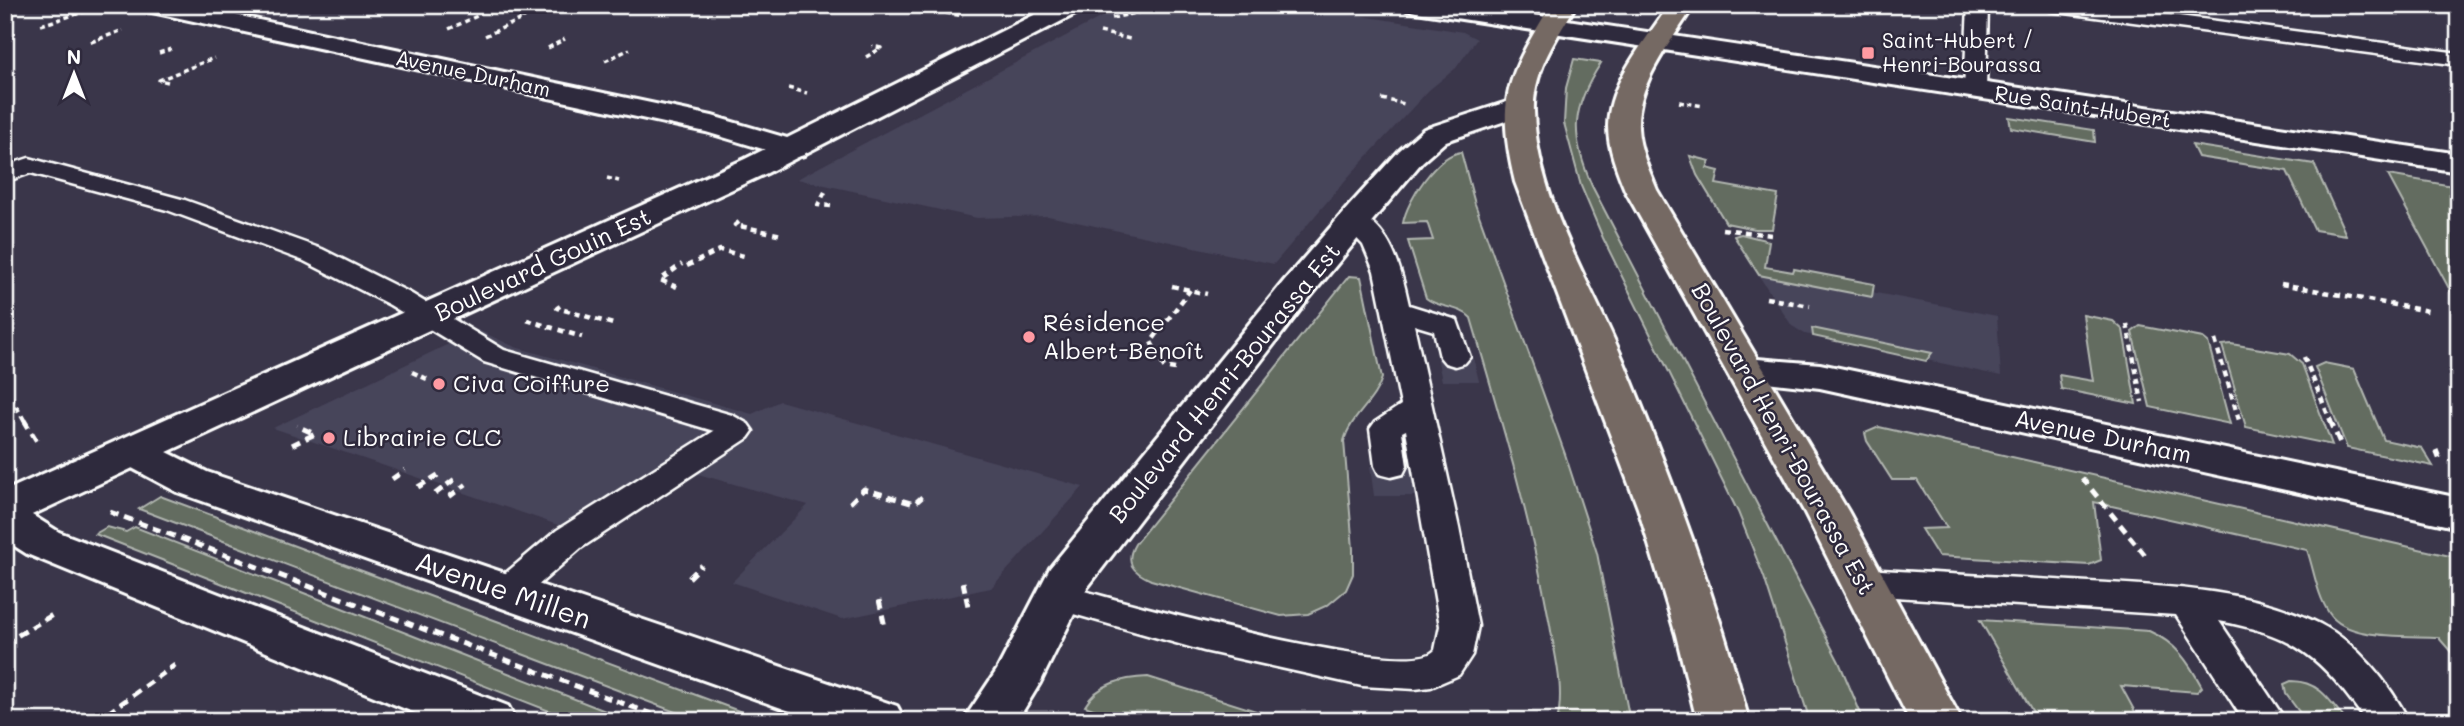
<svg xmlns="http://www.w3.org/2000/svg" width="2464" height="726" font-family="Mali,sans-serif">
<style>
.built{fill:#47445a}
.green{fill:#636c60;stroke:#b1b6b0;stroke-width:2}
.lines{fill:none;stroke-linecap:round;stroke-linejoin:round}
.lane-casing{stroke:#fff;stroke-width:5}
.street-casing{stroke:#fff;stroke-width:6}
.secondary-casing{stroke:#fff;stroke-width:6}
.primary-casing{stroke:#fff;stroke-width:6}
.path-far2{stroke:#fff;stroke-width:3.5;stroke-dasharray:5 3.5;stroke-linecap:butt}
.path-far1{stroke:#fff;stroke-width:4.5;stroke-dasharray:6 5;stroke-linecap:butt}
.path{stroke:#fff;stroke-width:5;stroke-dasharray:9 6;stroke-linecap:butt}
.lane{fill:#2f2a3d;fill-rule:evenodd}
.street{fill:#2f2a3d;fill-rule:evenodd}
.secondary{fill:#2f2a3d;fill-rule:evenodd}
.primary{fill:#756964;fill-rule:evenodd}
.poi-dot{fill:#ff9aa2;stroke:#2f2a3d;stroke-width:2.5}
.labels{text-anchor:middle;stroke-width:5;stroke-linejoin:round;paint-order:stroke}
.far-poi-label{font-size:21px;fill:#fff;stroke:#2f2a3d;text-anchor:start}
.far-street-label{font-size:21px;fill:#fff;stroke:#2f2a3d}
.street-label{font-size:24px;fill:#fff;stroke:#2f2a3d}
.poi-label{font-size:24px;fill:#fff;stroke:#2f2a3d;text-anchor:start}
.near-street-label{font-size:28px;fill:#fff;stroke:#2f2a3d}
</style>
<rect width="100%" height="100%" fill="#3a364a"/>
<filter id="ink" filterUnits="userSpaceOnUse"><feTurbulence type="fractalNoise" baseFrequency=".0143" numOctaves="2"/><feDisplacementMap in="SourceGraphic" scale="14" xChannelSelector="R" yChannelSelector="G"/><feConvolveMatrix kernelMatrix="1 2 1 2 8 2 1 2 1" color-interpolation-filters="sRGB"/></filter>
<g filter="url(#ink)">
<g class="built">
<path d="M1124 5H1293L1463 32 1477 39 1456 68 1429 90 1349 176 1274 264 1048 216 977 218 797 179Z"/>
<path d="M1755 270 1997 316 2001 376 1805 334 1792 326Z"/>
<path d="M478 330 515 347 752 414 780 401 1083 487 991 588 842 619 732 582 808 505 698 474 593 537 273 428Z"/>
<path d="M1437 357H1473L1479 381H1442Z"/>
<path d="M1370 466H1411L1416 496H1374Z"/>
</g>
<g class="green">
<path d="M1574 59 1601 63C1571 109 1570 135 1592 186L1839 662 1864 721H1810L1764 577 1738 512 1603 238 1581 186 1564 123 1566 88Z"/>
<path d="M2009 117 2094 130 2095 142 2011 128Z"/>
<path d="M2192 145 2314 164 2346 235 2315 230 2287 171 2198 157Z"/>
<path d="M1461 152 1475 204 1565 454 1597 553 1630 721H1557C1565 689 1555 657 1550 625 1531 520 1501 420 1471 318 1459 305 1439 309 1426 298L1408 241 1433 240 1427 222 1403 223C1407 200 1437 155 1461 152Z"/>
<path d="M1690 156 1710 161 1707 168 1719 171 1716 184 1778 195 1772 229H1755L1726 223 1697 175Z"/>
<path d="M2388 175 2459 187V307Z"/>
<path d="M1741 234 1769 241 1765 267 1793 272 1794 269 1874 284 1872 297 1759 275 1734 236Z"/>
<path d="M1349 276 1361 277 1382 378C1375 402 1350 417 1344 441L1353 549V574L1346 590 1328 605 1308 614 1281 616 1151 580C1133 572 1124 563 1135 544Z"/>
<path d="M2083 315 2113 321 2123 330 2136 404 2061 389 2059 375 2093 381Z"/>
<path d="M2140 326 2203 338 2208 342 2230 424 2150 407 2132 332Z"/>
<path d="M1812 328 1932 353 1926 361 1813 336Z"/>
<path d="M2231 344 2290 354 2302 364 2332 445 2246 427 2222 345Z"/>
<path d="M2324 363 2354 369 2384 440 2422 448 2433 466 2347 448 2315 367Z"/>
<path d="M1879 427 2459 558V661L2438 637C2408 635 2347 641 2329 613 2317 595 2314 570 2307 550L2094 502 2101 560 2089 565 1938 556 1921 529 1947 528 1917 480H1892L1867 441 1865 433Z"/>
<path d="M160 496 766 721H699L139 509Z"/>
<path d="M107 527 126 532 135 527 631 721H575L95 534Z"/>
<path d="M1980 620 2149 631C2176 643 2188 661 2202 687L2197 692 2121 686 2140 721H2038Z"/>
<path d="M1148 677 1288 721H1126L1085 706C1098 683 1123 678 1148 677Z"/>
<path d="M2291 681C2319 681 2330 700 2346 721H2306L2286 694 2284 684Z"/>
</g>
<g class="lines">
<defs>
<g id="lane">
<path d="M1968 5H1988L1986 91 1983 96H1967L1964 91Z"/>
<path d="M2041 5H2096L2459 53V65L2050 11Z"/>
<path d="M29 158 185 200 322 249 410 293 504 350 732 415 748 424 753 431 748 438 581 548 520 601 507 605 494 601 489 592 494 583 557 530 714 431 484 362 390 305 304 261 167 210 31 173 5 182V166Z"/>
<path d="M1354 214C1391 223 1402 273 1409 305L1457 320 1470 357 1465 363 1455 366 1445 363 1440 357 1434 331 1414 325 1459 528 1478 626 1472 655 1459 675 1431 687 1415 689 1362 686 1204 651 1045 606 1040 597 1045 588 1058 584C1108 597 1408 683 1435 650L1440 626 1406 430 1402 432 1407 466 1403 474 1391 477 1379 474 1375 466 1370 429 1375 422 1401 405 1374 271 1363 245 1341 222 1345 217Z"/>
<path d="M1864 569C1933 573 2002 577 2071 581 2153 586 2245 586 2320 624 2357 643 2390 684 2409 721H2366C2322 658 2296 635 2219 621L2286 721H2244L2176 615 1864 595 1851 591 1846 582 1851 573Z"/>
</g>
<g id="street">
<path d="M140 5H188L712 116 804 143 808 149 804 155 793 158 706 132 152 12 143 10Z"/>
<path d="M1519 98 1529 101 1533 107 1529 113 1446 141 1422 162 1373 220 1310 297 1087 588 1040 683 1017 721H963L997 670 1050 568 1284 281 1349 206 1400 150 1424 129Z"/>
<path d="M1745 358 1820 364 2459 498V528L1820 388 1731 378 1726 370 1731 362Z"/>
<path d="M132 438 147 442 207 472 897 706 905 721H818L177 492 117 460 111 451 117 442Z"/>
<path d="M5 504 21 508 59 532 508 706 516 721H435L27 554 5 540Z"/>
</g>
<g id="secondary">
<path d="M1054 5H1086L1083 10 767 173 21 520 5 524V491L745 159Z"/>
<path d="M1404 5H1467L2459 154V172L1416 12 1407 10Z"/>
</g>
<g id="primary">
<path d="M1551 5H1576C1557 38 1532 71 1534 112 1537 200 1590 281 1623 360 1672 479 1716 597 1749 721H1697L1676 635 1638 508 1515 182C1495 99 1508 75 1551 5Z"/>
<path d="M1669 5H1694C1672 42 1636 82 1638 128 1639 149 1649 170 1657 190L1848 511 1962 721H1910L1804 511 1625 190C1617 170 1608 148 1608 126 1609 81 1646 41 1669 5Z"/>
</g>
</defs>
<use href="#lane" class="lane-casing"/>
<use href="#street" class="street-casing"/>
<use href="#secondary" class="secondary-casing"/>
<use href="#primary" class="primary-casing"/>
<g class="path-far2">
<path d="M5 6 8 5"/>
<path d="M946 13 963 16"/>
<path d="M1112 18 1169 6 1201 9"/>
<path d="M41 25 93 9"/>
<path d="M449 29 477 16"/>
<path d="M1100 32 1130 39"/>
<path d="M485 36 524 18 519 17"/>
<path d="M91 42 123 30"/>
<path d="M548 48 565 39"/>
<path d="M159 53 171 49"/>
<path d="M866 57 881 48 872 46"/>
<path d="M605 61 630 49"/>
<path d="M168 82 159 80 214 58"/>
<path d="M788 88 807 93"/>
<path d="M1382 99 1405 104"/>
<path d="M1679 102 1704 106"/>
<path d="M607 178 619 181"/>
</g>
<g class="path-far1">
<path d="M825 192 818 205 831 206"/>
<path d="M739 222 735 225 782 235"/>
<path d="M1722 229 1771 235"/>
<path d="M687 266 720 250 744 256"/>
<path d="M2281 284 2428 311"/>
<path d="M1172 286 1207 294"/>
<path d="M677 287 660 280 682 264"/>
<path d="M1766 298 1810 306"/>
<path d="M560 306 557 308 613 324"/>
<path d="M527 320 582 337"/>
<path d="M2127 324 2142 402"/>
<path d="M2215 340 2239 420"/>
<path d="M2304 357 2331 422"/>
<path d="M1175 369 1164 367 1151 342 1190 290"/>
<path d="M412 372 427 379"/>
<path d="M5 387 25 422"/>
</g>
<g class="path">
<path d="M24 420 38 443"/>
<path d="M2330 420 2340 443"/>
<path d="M292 445 315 434 297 426"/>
<path d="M2436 450 2441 463"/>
<path d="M2082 478 2145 555"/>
<path d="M392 479 405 470"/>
<path d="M418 487 438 475"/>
<path d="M435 494 455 479"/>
<path d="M449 497 466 484"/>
<path d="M850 503 864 489 914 504 922 497"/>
<path d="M110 512 670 721"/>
<path d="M689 578 702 565"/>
<path d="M963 582 968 606"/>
<path d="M879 600 885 627"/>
<path d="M5 643 54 614"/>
<path d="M108 713 175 665"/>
</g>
<use href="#lane" class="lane"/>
<use href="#street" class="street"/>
<use href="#secondary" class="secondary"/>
<use href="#primary" class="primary"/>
</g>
</g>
<g class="poi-dot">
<rect x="1861" y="46" width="14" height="14" rx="3.5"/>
<circle cx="1029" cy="337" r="7"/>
<circle cx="439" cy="384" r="7"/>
<circle cx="329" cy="438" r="7"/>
</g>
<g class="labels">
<g class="far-poi-label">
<text x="1882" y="48">Saint-Hubert /<tspan x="1882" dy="24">Henri-Bourassa</tspan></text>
</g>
<g class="far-street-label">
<text transform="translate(473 74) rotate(12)" y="7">Avenue Durham</text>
<text transform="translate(2083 107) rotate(9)" y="7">Rue Saint-Hubert</text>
</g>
<g class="street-label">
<text transform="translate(543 265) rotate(-25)" y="8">Boulevard Gouin Est</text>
<text transform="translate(1225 383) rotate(-51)" y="8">Boulevard Henri-Bourassa Est</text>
<text transform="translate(2103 437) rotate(12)" y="8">Avenue Durham</text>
<text transform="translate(1783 439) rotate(61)" y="8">Boulevard Henri-Bourassa Est</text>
</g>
<g class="poi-label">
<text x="1043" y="331">Résidence<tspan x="1043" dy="28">Albert-Benoît</tspan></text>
<text x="453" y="392">Civa Coiffure</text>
<text x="343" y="446">Librairie CLC</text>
</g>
<g class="near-street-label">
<text transform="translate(503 590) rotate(19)" y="10">Avenue Millen</text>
</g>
</g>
<rect width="2464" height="726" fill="none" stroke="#2f2a3d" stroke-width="28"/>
<rect x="14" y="14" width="2436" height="698" fill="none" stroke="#fff" stroke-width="2.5" filter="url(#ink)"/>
<g transform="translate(74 74)" stroke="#2f2a3d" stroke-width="5" paint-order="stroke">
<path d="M0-5L12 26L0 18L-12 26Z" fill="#ffffff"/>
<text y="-10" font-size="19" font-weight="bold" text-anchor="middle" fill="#ffffff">N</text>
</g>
</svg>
